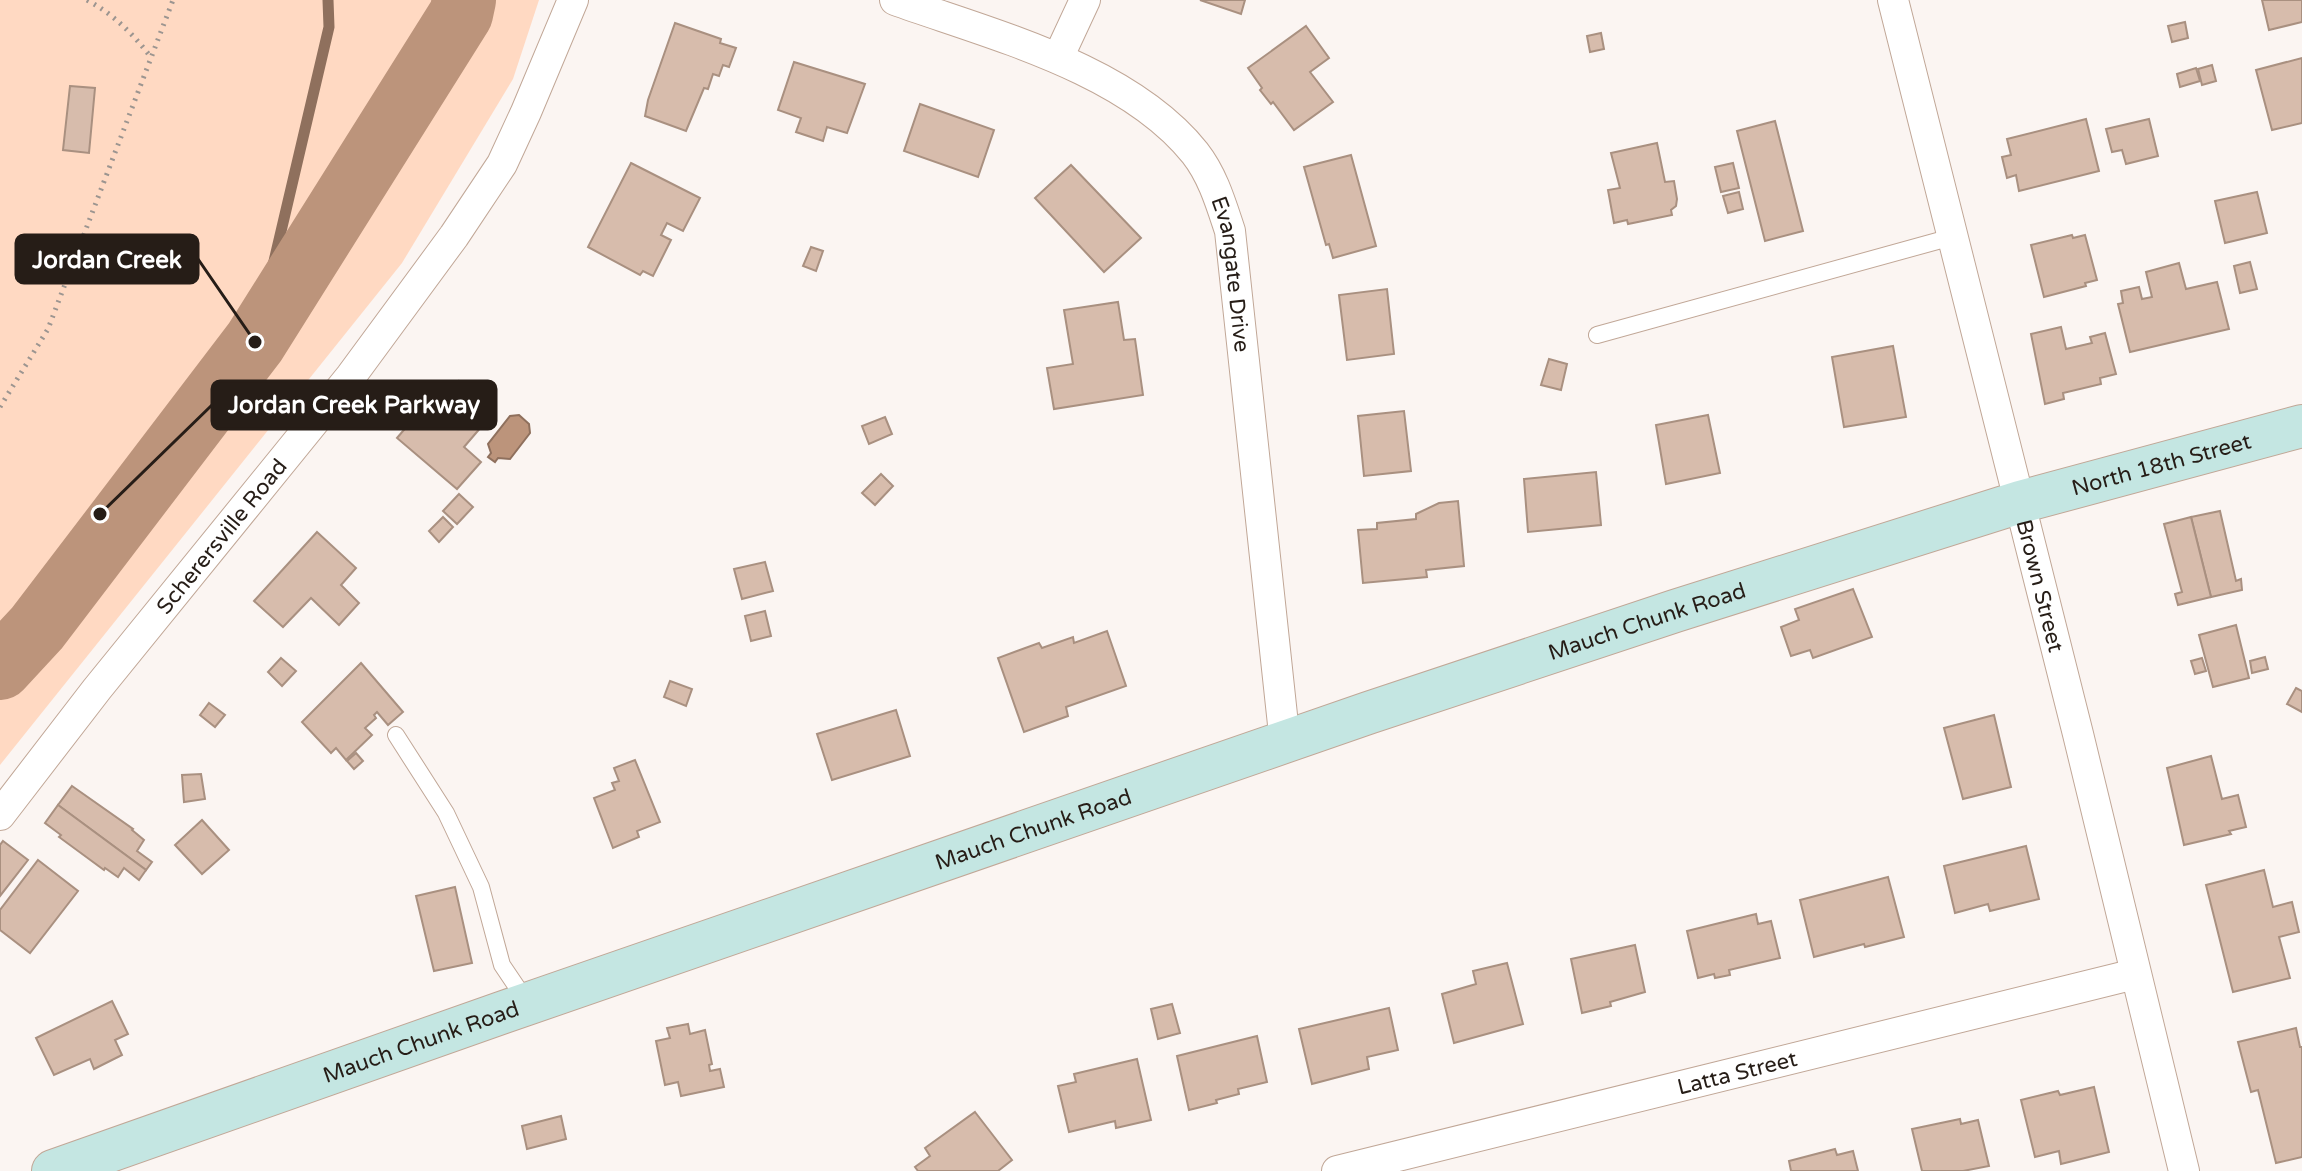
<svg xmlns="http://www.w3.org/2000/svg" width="2302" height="1171" font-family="'Varela Round',sans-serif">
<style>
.green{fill:#ffd9c2}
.water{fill:#bc947b;stroke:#8f705d;stroke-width:2}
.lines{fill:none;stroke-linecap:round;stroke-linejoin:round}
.stream{stroke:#8f705d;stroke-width:11}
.river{stroke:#bc947b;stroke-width:64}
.building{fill:#d7bcac;stroke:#a99080;stroke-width:2}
.lane-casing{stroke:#c1a797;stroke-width:18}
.street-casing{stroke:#c1a797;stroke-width:32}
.secondary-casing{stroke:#c1a797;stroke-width:44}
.path{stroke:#9c9590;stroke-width:5;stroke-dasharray:2 6;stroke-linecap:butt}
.lane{stroke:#fff;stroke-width:16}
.street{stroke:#fff;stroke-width:30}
.secondary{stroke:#c4e6e2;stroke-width:42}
.labels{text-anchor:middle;stroke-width:7;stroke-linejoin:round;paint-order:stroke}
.street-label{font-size:22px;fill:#261d17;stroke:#fff}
.leader{fill:none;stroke:#261d17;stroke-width:3}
.callout-dot{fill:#261d17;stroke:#fff;stroke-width:3}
.callout{fill:#261d17;stroke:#261d17;stroke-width:3}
.callout-label{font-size:24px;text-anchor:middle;font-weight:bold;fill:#fff}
</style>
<rect width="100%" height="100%" fill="#fbf5f2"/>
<path class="green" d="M0 0H539L513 79 402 263 0 765Z"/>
<path class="water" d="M519 415 529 424 530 433 510 459 498 458 495 462 488 457 491 453 488 444 510 416Z"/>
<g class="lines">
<path class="stream" d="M255 342 329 27 328 0"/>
<path class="river" d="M0 668 37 628 255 342 461 14 464 0"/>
</g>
<g class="building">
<path d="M1200 0H1245L1241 14Z"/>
<path d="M2262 0H2302V22L2269 30Z"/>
<path d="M2185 22 2188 38 2172 42 2168 26Z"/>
<path d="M675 23 721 39 720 43 736 48 729 67 723 65 719 76 713 74 708 89 704 88 686 131 645 116 648 100Z"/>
<path d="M1306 26 1329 58 1310 72 1333 102 1294 130 1273 102 1271 104 1260 90 1262 88 1248 68Z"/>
<path d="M1601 33 1604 49 1590 52 1587 36Z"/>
<path d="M2302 58V123L2272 130 2256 70Z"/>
<path d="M794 62 865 84 847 133 827 127 823 141 796 132 801 118 778 110Z"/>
<path d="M2212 65 2216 81 2202 85 2198 69Z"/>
<path d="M2196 68 2200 81 2180 87 2177 74Z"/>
<path d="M70 86 95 88 89 153 63 150Z"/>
<path d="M920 104 994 130 978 177 904 151Z"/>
<path d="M2086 119 2099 171 2019 191 2016 175 2007 178 2002 157 2011 155 2007 139Z"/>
<path d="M2149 119 2158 156 2126 164 2122 150 2112 152 2106 129Z"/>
<path d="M1775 121 1803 231 1765 241 1737 131Z"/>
<path d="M1657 143 1665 182 1674 181 1677 199 1676 206 1671 210 1672 215 1628 224 1627 220 1614 223 1608 190 1620 188 1611 153Z"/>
<path d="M1351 155 1376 246 1333 258 1329 244 1326 245 1304 167Z"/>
<path d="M631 163 700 198 683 231 667 223 661 235 671 240 653 276 643 271 640 275 588 247Z"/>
<path d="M1733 163 1739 188 1721 192 1715 167Z"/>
<path d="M1071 165 1141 238 1104 272 1035 198Z"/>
<path d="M1739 192 1743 209 1728 213 1723 196Z"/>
<path d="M2257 192 2267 233 2225 243 2215 201Z"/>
<path d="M2072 235 2073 238 2085 235 2097 280 2085 283 2086 286 2044 297 2031 245Z"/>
<path d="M811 247 823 251 816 271 803 266Z"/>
<path d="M2250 262 2257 289 2240 293 2234 266Z"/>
<path d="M2179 263 2186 289 2217 282 2229 329 2130 352 2118 304 2123 303 2121 291 2139 287 2142 299 2152 297 2146 272Z"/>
<path d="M1387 289 1394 354 1347 360 1339 295Z"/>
<path d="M1118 302 1124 340 1135 339 1143 395 1054 409 1047 368 1073 364 1064 310Z"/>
<path d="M2061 327 2066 349 2092 343 2090 337 2105 333 2116 374 2100 378 2101 384 2063 393 2064 399 2045 404 2031 334Z"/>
<path d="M1893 346 1906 417 1844 427 1832 357Z"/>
<path d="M1549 359 1567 364 1561 390 1541 385Z"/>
<path d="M459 381 494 412 464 447 481 462 457 489 397 438 420 411 423 413 436 399 441 402Z"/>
<path d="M1404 411 1411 471 1364 476 1358 416Z"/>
<path d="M1708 415 1720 473 1666 484 1656 425Z"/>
<path d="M885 417 892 434 869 444 862 426Z"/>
<path d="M1596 472 1601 525 1528 532 1524 479Z"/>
<path d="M881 474 893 486 875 505 862 493Z"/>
<path d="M459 494 473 507 457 524 443 511Z"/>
<path d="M1458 501 1464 566 1426 570 1427 577 1363 583 1358 530 1377 529V523L1416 519V514L1439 503Z"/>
<path d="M2220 511 2236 581 2241 579 2242 590 2211 597 2191 517Z"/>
<path d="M443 517 453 527 439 542 429 531Z"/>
<path d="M2191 517 2211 597 2178 605 2175 594 2182 592 2164 524Z"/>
<path d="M317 532 356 568 341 585 359 603 339 625 311 598 283 627 254 601Z"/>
<path d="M765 562 773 591 742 599 734 569Z"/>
<path d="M1853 589 1872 637 1813 658 1810 650 1791 656 1781 627 1799 620 1795 609Z"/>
<path d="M765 611 771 636 751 641 745 616Z"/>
<path d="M2236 625 2249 678 2213 687 2199 635Z"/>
<path d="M1107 631 1126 686 1066 707 1068 716 1024 732 998 658 1039 643 1042 648 1073 637 1074 643Z"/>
<path d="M2265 657 2268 669 2252 673 2250 661Z"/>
<path d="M281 658 296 671 282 686 268 672Z"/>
<path d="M2202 658 2206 671 2195 674 2191 661Z"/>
<path d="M361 663 403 712 388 725 377 712 374 715 376 718 365 728 372 735 346 760 336 748 331 753 302 722Z"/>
<path d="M670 681 692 689 686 706 664 697Z"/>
<path d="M2296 688 2302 691V712L2287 704Z"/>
<path d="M209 703 225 715 215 727 200 715Z"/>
<path d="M896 710 910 756 832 780 817 734Z"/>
<path d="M1994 715 2011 787 1963 799 1944 728Z"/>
<path d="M356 753 363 761 354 769 347 761Z"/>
<path d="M2211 756 2222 799 2238 795 2246 827 2229 831 2231 834 2184 845 2167 768Z"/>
<path d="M635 760 660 822 637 831 639 837 613 848 594 798 615 790 612 783 619 781 614 768Z"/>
<path d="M201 774 205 799 184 802 182 775Z"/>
<path d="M72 786 133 829 132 830 144 840 137 851 152 862 146 870 58 805Z"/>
<path d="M58 805 146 870 139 880 124 868 118 877 105 868 104 870 59 837 61 835 45 823Z"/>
<path d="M202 820 229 850 202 874 175 845Z"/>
<path d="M3 841 28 860 0 896V845Z"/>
<path d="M2026 846 2039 899 1990 911 1988 904 1955 913 1944 866Z"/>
<path d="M38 860 78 891 30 953 0 930V910Z"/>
<path d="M2264 870 2273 907 2292 902 2299 932 2279 937 2290 978 2233 992 2206 885Z"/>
<path d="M1888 877 1904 937 1865 947 1864 944 1814 957 1800 900Z"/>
<path d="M455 887 472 963 434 971 416 896Z"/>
<path d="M1756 914 1758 924 1771 921 1780 958 1729 970 1730 975 1715 978 1714 974 1698 978 1687 931Z"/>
<path d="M1635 945 1645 992 1610 1002 1611 1006 1582 1013 1571 959Z"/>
<path d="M1507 963 1523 1024 1454 1043 1442 994 1476 984 1473 971Z"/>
<path d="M112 1001 128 1034 115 1040 122 1055 94 1069 90 1059 54 1075 36 1038Z"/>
<path d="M1172 1004 1180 1033 1158 1039 1151 1009Z"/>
<path d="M1389 1008 1398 1050 1367 1057 1369 1069 1312 1084 1299 1029Z"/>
<path d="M688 1024 690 1034 705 1030 712 1064 709 1065 710 1071 720 1069 724 1087 681 1096 678 1082 665 1085 656 1041 670 1038 667 1028Z"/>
<path d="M2296 1028 2300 1047H2302V1157L2276 1163 2258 1090 2251 1092 2238 1042Z"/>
<path d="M1257 1036 1267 1082 1238 1089 1239 1094 1216 1100 1217 1103 1189 1110 1177 1056Z"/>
<path d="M1137 1059 1151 1120 1116 1128 1115 1121 1069 1132 1058 1086 1076 1082 1074 1074Z"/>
<path d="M2094 1087 2109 1152 2061 1164 2059 1151 2035 1157 2021 1100 2058 1091 2060 1095Z"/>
<path d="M975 1112 1012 1160 998 1171H918L915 1167 930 1156 925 1148Z"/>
<path d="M561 1116 566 1139 527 1149 522 1126Z"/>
<path d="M1960 1119 1961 1124 1978 1120 1989 1166 1963 1171H1922L1912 1129Z"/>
<path d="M1835 1149 1837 1155 1853 1151 1858 1171H1791L1789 1161Z"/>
</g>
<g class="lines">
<defs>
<g id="lane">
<path d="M1597 335 1952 237"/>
<path d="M396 735 446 813 481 887 502 965 527 1002"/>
</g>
<g id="street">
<path id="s1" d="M895 0C993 35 1128 69 1195 153 1213 176 1221 204 1230 231L1285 743"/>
<path id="s2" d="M1893 0 2078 734 2184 1171"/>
<path d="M1058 58 1085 0"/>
<path id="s3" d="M0 815 97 689 351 376 454 236 502 164 526 112 573 0"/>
<path id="s4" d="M1337 1171 2135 974"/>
</g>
<g id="secondary">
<path id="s5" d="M53 1171 501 1013 1368 713 1675 611 2020 502 2302 426"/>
</g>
</defs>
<use href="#lane" class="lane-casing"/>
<use href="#street" class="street-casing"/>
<use href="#secondary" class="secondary-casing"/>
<g class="path">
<path d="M87 0C113 14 132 33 150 56"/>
<path d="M0 407 48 329 173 0"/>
</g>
<use href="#lane" class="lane"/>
<use href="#street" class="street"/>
<use href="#secondary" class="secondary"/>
</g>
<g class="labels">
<g class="street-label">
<text dy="8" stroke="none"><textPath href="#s1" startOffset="470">Evangate Drive</textPath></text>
<text dy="8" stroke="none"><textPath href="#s5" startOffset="2224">North 18th Street</textPath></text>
<text dy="8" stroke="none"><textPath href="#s3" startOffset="356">Scherersville Road</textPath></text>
<text dy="8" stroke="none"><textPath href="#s2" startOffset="604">Brown Street</textPath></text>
<text dy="8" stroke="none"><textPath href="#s5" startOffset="1686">Mauch Chunk Road</textPath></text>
<text dy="8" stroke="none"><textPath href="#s5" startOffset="1038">Mauch Chunk Road</textPath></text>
<text dy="8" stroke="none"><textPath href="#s5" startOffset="390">Mauch Chunk Road</textPath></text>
<text dy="8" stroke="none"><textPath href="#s4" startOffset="412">Latta Street</textPath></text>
</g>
</g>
<path class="leader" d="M255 342L198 259M100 514L212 405"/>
<g class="callout-dot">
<circle cx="255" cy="342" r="8"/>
<circle cx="100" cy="514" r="8"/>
</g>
<g class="callout">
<rect x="16" y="235" width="182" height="48" rx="8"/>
<rect x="212" y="381" width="284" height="48" rx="8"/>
</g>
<g class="callout-label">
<text x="107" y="268">Jordan Creek</text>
<text x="354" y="413">Jordan Creek Parkway</text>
</g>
</svg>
